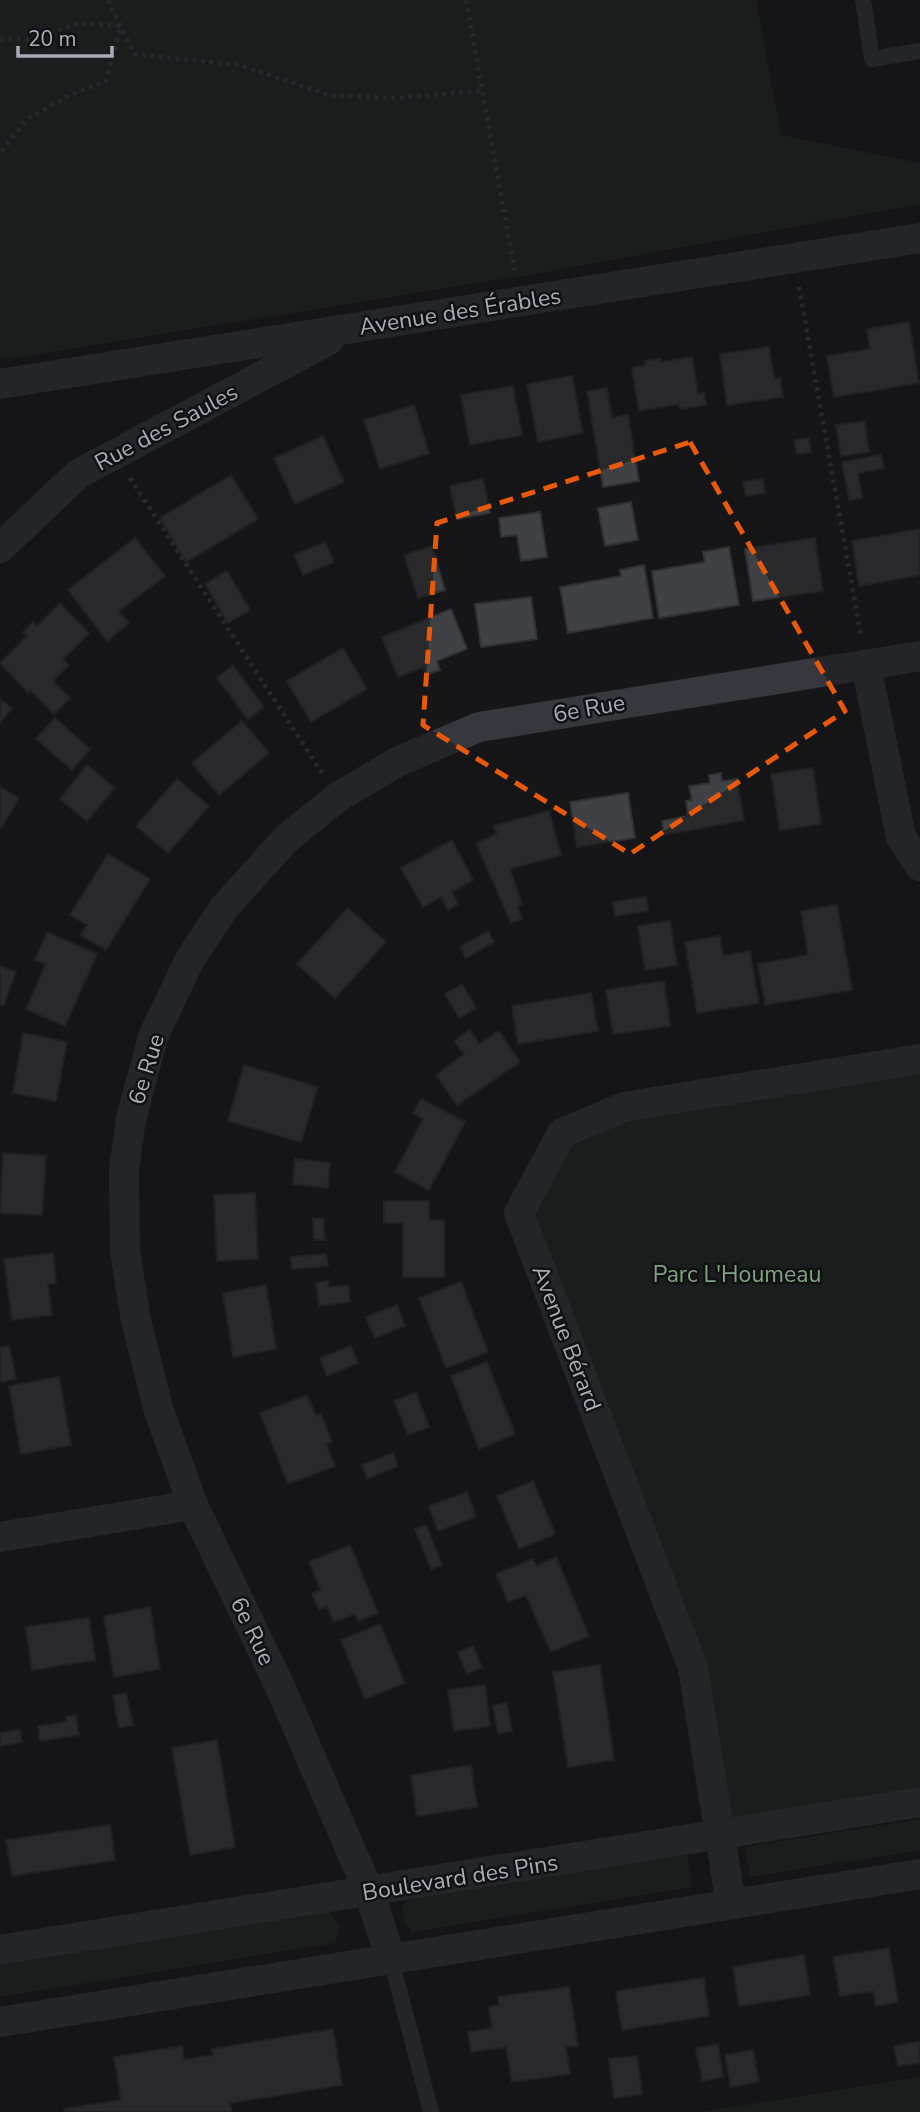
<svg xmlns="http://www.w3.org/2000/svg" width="920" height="2112" font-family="'Nunito Sans',sans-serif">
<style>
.green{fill:#1e261f}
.building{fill:#404145;stroke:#303034;stroke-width:2}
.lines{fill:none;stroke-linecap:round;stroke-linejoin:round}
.path{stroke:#3d3f44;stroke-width:4.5;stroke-dasharray:3.5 5;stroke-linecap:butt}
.lane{stroke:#37383d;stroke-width:16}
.street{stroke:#37383d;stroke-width:30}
.marked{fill:none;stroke:#e8590c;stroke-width:5;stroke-dasharray:14 9;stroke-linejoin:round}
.labels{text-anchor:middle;stroke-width:5;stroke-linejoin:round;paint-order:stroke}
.street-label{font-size:23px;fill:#a8adb8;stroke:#111113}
.park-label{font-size:23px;fill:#7fa381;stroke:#111113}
</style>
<rect width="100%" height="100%" fill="#161618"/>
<g class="green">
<path d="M0 0H756L781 135 920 163V204L540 273 0 360Z"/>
<path d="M920 1059V1802L718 1835 693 1668 519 1213 562 1133Z"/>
<path d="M920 1819V1850L750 1877 745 1847Z"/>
<path d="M687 1855 692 1887 412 1932 404 1921 403 1905 410 1899Z"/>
<path d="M330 1912 339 1926 335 1943 0 1997V1965Z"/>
<path d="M920 2077V2112H701Z"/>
</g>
<g class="building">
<path d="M909 322 919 383 834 397 827 356 870 349 867 329Z"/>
<path d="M769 347 774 379 780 378 783 397 727 405 720 354Z"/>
<path d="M692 357 698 394 704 393 706 405 680 409 679 404 639 411 632 368 645 365V361L660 359V362Z"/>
<path d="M572 376 583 433 538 442 527 384Z"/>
<path d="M513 386 522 435 470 445 461 395Z"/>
<path d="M607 388 612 418 628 415 639 481 603 487 587 391Z"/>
<path d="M414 405 429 453 380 469 364 420Z"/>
<path d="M865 421 869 452 841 456 836 425Z"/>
<path d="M323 436 344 482 295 504 274 458Z"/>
<path d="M809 438 811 452 797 454 794 440Z"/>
<path d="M881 455 884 468 858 473 862 498 849 500 842 462Z"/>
<path d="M231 475 258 519 186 562 160 518Z"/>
<path d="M483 479 490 513 457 519 450 486Z"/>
<path d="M763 479 765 493 746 496 743 482Z"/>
<path d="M631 502 638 540 605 546 598 508Z"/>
<path d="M540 512 547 557 521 561 517 535 501 537 499 518Z"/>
<path d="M920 529V575L859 586 852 541Z"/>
<path d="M135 538 165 576 119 611 129 623 107 641 68 590Z"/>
<path d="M815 538 823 591 753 601 745 549Z"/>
<path d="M325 542 334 562 303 575 294 555Z"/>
<path d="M432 546 445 590 418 598 404 555Z"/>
<path d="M729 547 739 605 659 618 652 571 705 562 703 552Z"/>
<path d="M644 565 653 618 568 633 560 587 621 576 620 570Z"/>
<path d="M227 571 250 610 228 623 205 584Z"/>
<path d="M531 597 537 639 481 647 475 604Z"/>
<path d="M60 603 89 633 63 659 69 665 53 681 70 698 54 714 30 690 28 693 0 663 27 636 23 632 33 622 37 626Z"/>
<path d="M451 609 467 649 437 661 440 670 426 675 423 667 398 677 382 637Z"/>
<path d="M343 648 367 689 311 722 287 681Z"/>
<path d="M233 666 264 707 248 719 217 678Z"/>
<path d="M0 699 12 708 0 723Z"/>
<path d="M55 718 90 749 72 770 36 739Z"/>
<path d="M242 721 269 753 219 795 192 763Z"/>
<path d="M87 765 115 788 87 821 60 799Z"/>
<path d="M813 768 821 824 780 830 771 774Z"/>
<path d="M721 773 722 781 737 779 744 820 664 835 662 821 688 816 686 801 692 800 689 786 710 783 709 775Z"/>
<path d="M177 779 209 806 168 853 136 826Z"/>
<path d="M0 787 19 798 1 828H0Z"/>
<path d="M628 793 635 838 577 847 570 802Z"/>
<path d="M549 811 561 855 510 869 522 904 517 906 522 919 511 923 476 843 497 834 493 826Z"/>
<path d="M452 840 473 880 452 892 458 904 448 910 441 897 423 907 401 868Z"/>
<path d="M108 854 150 879 106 950 81 935 87 925 70 915Z"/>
<path d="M646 897 648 911 615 916 613 902Z"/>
<path d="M837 905 852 990 765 1005 758 964 808 955 801 911Z"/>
<path d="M348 908 386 942 335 998 297 964Z"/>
<path d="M670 921 677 965 645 970 638 926Z"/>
<path d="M488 931 494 942 466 958 460 947Z"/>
<path d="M47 932 97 954 65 1026 26 1009 46 964 35 960Z"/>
<path d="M720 936 723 956 750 951 759 1003 697 1013 685 942Z"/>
<path d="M0 966 16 972 3 1006 0 1004Z"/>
<path d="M664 981 670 1026 613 1034 606 990Z"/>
<path d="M462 984 476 1008 459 1018 445 994Z"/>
<path d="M591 993 598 1031 518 1044 512 1006Z"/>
<path d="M470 1030 479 1044 499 1031 520 1062 457 1105 436 1075 464 1054 454 1041Z"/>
<path d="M23 1033 67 1042 56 1101 13 1093Z"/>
<path d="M244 1065 318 1087 301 1142 228 1121Z"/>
<path d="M421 1099 465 1122 429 1190 395 1172 423 1119 413 1113Z"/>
<path d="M3 1153 46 1156 42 1215 0 1213Z"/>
<path d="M295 1159 330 1163 328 1188 293 1184Z"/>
<path d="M255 1193 258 1259 217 1261 214 1195Z"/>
<path d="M384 1201H429V1220H444V1277H403V1223H384Z"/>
<path d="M323 1218 325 1240H314L313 1219Z"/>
<path d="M53 1253 56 1283 48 1284 52 1315 12 1320 4 1259Z"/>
<path d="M326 1254 328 1266 292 1269 291 1257Z"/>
<path d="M328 1281 329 1287 348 1285 350 1302 319 1306 316 1283Z"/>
<path d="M461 1282 488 1352 446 1368 419 1298Z"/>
<path d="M266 1285 276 1349 233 1357 223 1293Z"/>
<path d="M397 1305 405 1326 375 1338 366 1317Z"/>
<path d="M9 1346 16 1379 0 1382V1348Z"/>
<path d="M351 1346 358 1363 327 1376 320 1358Z"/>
<path d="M487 1362 515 1434 479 1449 451 1376Z"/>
<path d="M59 1377 71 1445 21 1454 9 1386Z"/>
<path d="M416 1392 429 1427 408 1435 394 1401Z"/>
<path d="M307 1395 316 1416 321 1414 332 1442 326 1444 335 1466 288 1484 260 1413Z"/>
<path d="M393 1453 398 1466 367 1479 362 1465Z"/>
<path d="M533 1481 555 1534 519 1549 497 1496Z"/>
<path d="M467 1492 476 1517 438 1531 429 1506Z"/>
<path d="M426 1525 442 1565 431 1569 415 1529Z"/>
<path d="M350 1545 378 1613 358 1621 355 1614 334 1622 327 1606 319 1609 312 1594 321 1590 309 1562Z"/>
<path d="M556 1557 589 1636 551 1652 526 1595 508 1602 496 1574 533 1559 536 1566Z"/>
<path d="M150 1607 160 1669 114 1677 104 1616Z"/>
<path d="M89 1618 95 1660 32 1670 26 1627Z"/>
<path d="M380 1624 405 1683 365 1699 341 1640Z"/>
<path d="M473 1646 482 1668 467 1674 458 1652Z"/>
<path d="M600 1665 614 1760 568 1767 553 1672Z"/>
<path d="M485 1685 490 1726 454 1731 448 1690Z"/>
<path d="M126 1693 133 1725 119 1728 113 1695Z"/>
<path d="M507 1703 512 1731 498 1734 493 1706Z"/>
<path d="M76 1715 79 1735 40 1741 38 1726 67 1722 66 1717Z"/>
<path d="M20 1730 22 1742 0 1746V1733Z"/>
<path d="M217 1740 235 1847 190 1855 172 1748Z"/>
<path d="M471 1765 477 1807 417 1816 411 1775Z"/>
<path d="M110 1825 115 1860 12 1876 6 1840Z"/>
<path d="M889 1948 898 2002 876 2006 873 1991 840 1996 833 1957Z"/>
<path d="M804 1955 810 1995 739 2006 733 1967Z"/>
<path d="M704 1978 709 2016 622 2030 616 1991Z"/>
<path d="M569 1987 578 2046 566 2047 570 2074 512 2082 506 2047 471 2052 468 2032 492 2028 489 2007 499 2005 498 1997Z"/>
<path d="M333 2029 342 2085 230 2103 232 2112H65L64 2109 121 2100 114 2057 182 2046 184 2060 213 2055 212 2049Z"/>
<path d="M919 2042 920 2063 898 2066 894 2046Z"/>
<path d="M718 2044 723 2077 702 2081 696 2048Z"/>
<path d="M753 2050 759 2082 731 2087 725 2055Z"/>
<path d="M637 2056 642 2094 614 2098 609 2059Z"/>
</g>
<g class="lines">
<g class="path">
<path d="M108 0 134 54 239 65 329 95 392 98 484 91"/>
<path d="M466 0 515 273"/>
<path d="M0 39H32L80 23 121 26 106 81 66 97 26 120 0 154"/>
<path d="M799 287 861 636"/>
<path d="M130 478 322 773"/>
</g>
<g class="lane">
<path d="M863 0 872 59 920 51"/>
<path d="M391 1959 431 2112"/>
</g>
<g class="street">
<path d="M0 384 920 238"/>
<path d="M0 548 78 474 329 340"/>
<path d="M866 665 901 837 920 866"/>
<path d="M0 1537 193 1505"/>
<path d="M731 1904 693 1668 519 1213 562 1133 624 1107 920 1059"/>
<path d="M0 1950 920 1802"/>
<path d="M391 1959 369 1892 281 1689 193 1505 159 1411 136 1321 125 1251 124 1169 131 1119 153 1037 189 961 223 909 286 839 338 797 399 761 479 727 920 656"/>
<path d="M0 2022 920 1874"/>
</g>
</g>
<path d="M0 0H920V2112H0ZM690 442 845 711 630 854 423 725 437 523Z" fill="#161618" fill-opacity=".55" fill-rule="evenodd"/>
<path class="marked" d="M690 442 845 711 630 854 423 725 437 523Z"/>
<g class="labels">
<g class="street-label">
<text transform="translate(460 311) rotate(-9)" y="8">Avenue des Érables</text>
<text transform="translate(166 427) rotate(-28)" y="8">Rue des Saules</text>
<text transform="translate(589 708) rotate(-10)" y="8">6e Rue</text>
<text transform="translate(146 1069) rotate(-73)" y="8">6e Rue</text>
<text transform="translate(567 1338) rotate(69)" y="8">Avenue Bérard</text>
<text transform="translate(253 1631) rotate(64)" y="8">6e Rue</text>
<text transform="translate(460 1877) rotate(-9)" y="8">Boulevard des Pins</text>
</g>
<g class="park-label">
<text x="737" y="1282">Parc L'Houmeau</text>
</g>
</g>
<path d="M18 46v10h94v-10" fill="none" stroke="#a8adb8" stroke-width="3.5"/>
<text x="28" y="46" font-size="21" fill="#a8adb8" stroke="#111113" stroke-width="5" paint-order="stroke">20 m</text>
</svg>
